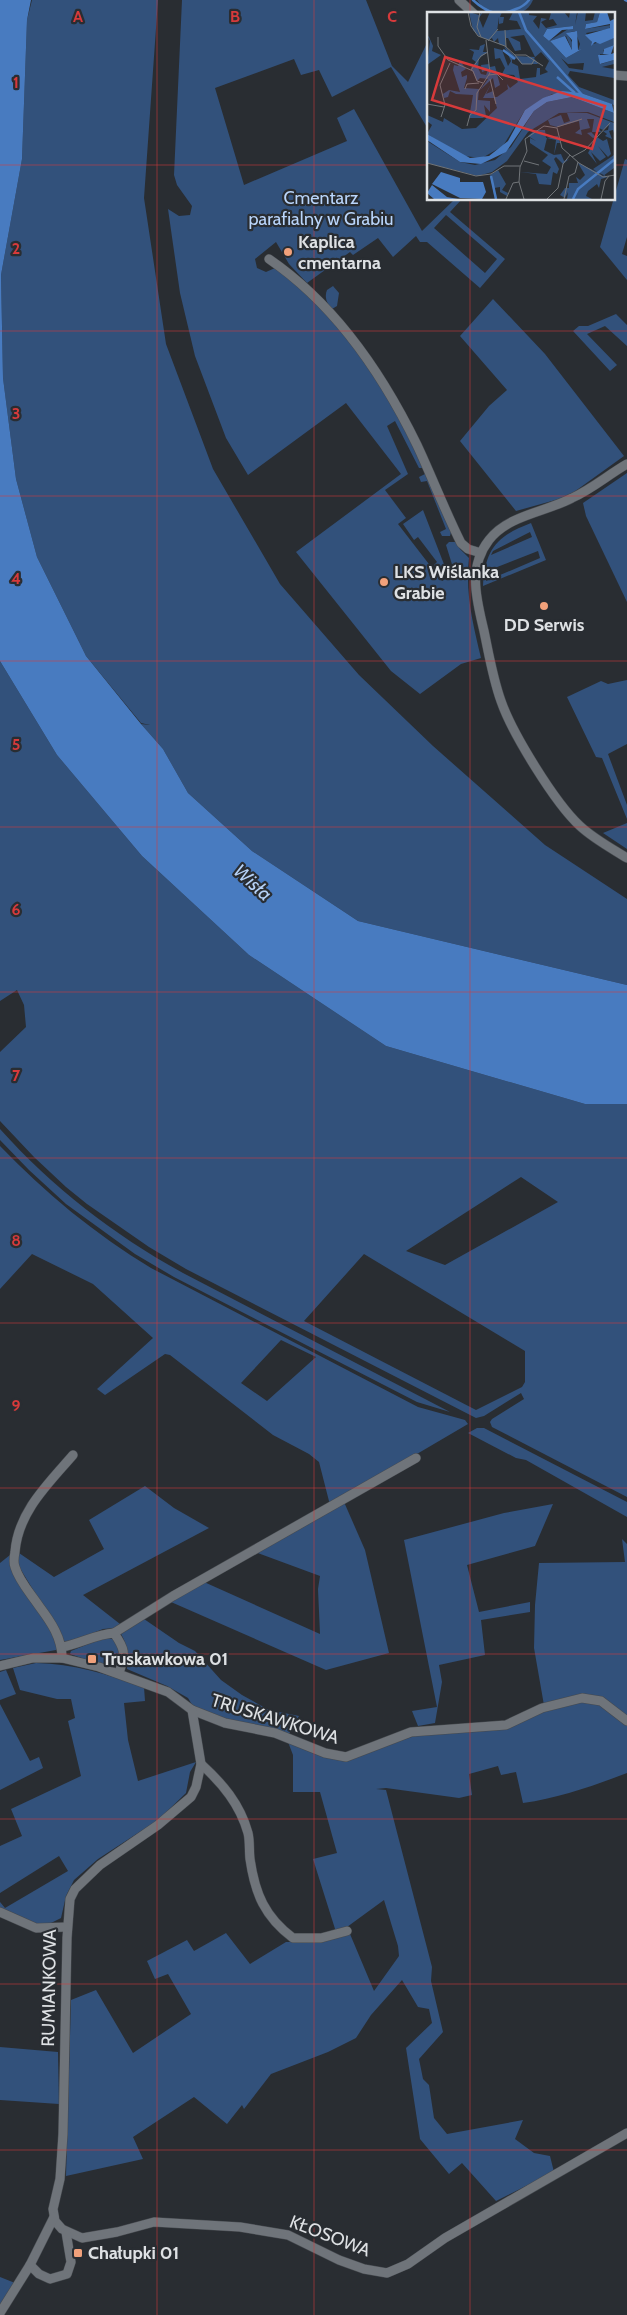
<svg xmlns="http://www.w3.org/2000/svg" width="627" height="2315" font-family="Cabin,sans-serif">
<style>
.green{fill:#32517b;fill-rule:evenodd}
.water{fill:#487bc0}
.lines{fill:none;stroke-linecap:round;stroke-linejoin:round}
.stream{stroke:#487bc0;stroke-width:2.5}
.minor-casing{stroke:#464a4f;stroke-width:10}
.minor{stroke:#6f747a;stroke-width:9}
.grid{fill:none;stroke:#d73a3b;stroke-width:1;stroke-opacity:0.55}
.poi-dot{fill:#f1a17b;stroke:#292d32;stroke-width:2}
.labels{text-anchor:middle;stroke-width:4.5;stroke-linejoin:round;paint-order:stroke}
.park-label{font-size:18px;fill:#b9d5fb;stroke:#292d32}
.poi-label{font-size:18px;font-weight:bold;fill:#dee1e4;stroke:#292d32;text-anchor:start}
.street-label{font-size:18px;fill:#dee1e4;stroke:#292d32}
.water-label{font-size:19px;font-style:italic;fill:#b6d2f7;stroke:#292d32}
.inset-river{fill:none;stroke:#487bc0;stroke-width:2.5}
.inset-road{fill:none;stroke:#717579;stroke-width:1}
.view{fill:#d73a3b;fill-opacity:0.15;stroke:#d73a3b;stroke-width:2.5}
.inset-edge{fill:none;stroke:#dee1e4;stroke-width:2.5}
.grid-label{font-size:16px;text-anchor:middle;font-weight:bold;fill:#d73a3b;stroke:#292d32;stroke-width:4.5;stroke-linejoin:round;paint-order:stroke}
</style>
<rect width="100%" height="100%" fill="#292d32"/>
<g class="green">
<path d="M32 0H158L144 198 166 344 213 469 280 584 359 675 433 746 545 845 627 899V985L358 921 252 851 188 793 163 749 141 724 150 725 141 723 86 656 37 557 16 479 3 378 1 275 22 159 27 20Z"/>
<path d="M182 0H366L392 66 408 82 428 41V129L391 67 332 97 319 70 301 75 294 59 215 88 244 185 347 141 337 118 354 109 422 231 455 199H462L450 212 505 259 480 288 427 242H420L416 236 393 257 378 238 353 255 350 252 307 283 289 264 276 242 255 259 257 268 266 272 275 268C287 277 301 286 311 296 357 342 396 407 423 465L422 468H419L395 421 387 426 408 474 385 490 406 518 398 524 442 581 455 574 446 545 449 542H457L460 549 469 558C465 593 473 624 481 658L461 664 420 694 391 671 296 552 401 474 346 403 248 475 226 438 195 356 180 293 168 209 179 216 190 215 192 206 177 185 174 175ZM446 215 497 259 485 273 434 228Z"/>
<path d="M477 0H533C525 19 506 14 487 14Z"/>
<path d="M625 159 627 160V237L622 254 627 256V280L600 247Z"/>
<path d="M333 286 339 293 337 306 332 309C327 303 324 298 327 290Z"/>
<path d="M493 299 545 354 624 456 574 492 559 499 516 511 460 441 489 406 507 390 460 336Z"/>
<path d="M616 314 627 325V346L605 326 587 334 617 365 610 371 573 331 579 326H588Z"/>
<path d="M627 473V602L586 516 583 503Z"/>
<path d="M425 474 428 476 451 532 450 536H442L440 532 446 529 427 481 421 482 419 477Z"/>
<path d="M423 510 447 572 443 575 434 565 437 562 418 537 414 540 403 524Z"/>
<path d="M531 523 546 560 483 586C485 549 497 536 531 523ZM530 532 532 537 491 555 493 551ZM538 551 540 558 486 581 487 571Z"/>
<path d="M0 661 57 755 142 856 249 955 386 1046 585 1104H627V1497L492 1427 490 1422 492 1419 524 1399 521 1393 484 1416 476 1418 186 1269 149 1247 87 1204 66 1187 34 1157 0 1121V1052L26 1027 24 1005 17 990 0 1001ZM521 1177 558 1202 445 1265 406 1251ZM364 1254 525 1351V1382L522 1387 476 1410 304 1321Z"/>
<path d="M627 680V744L608 754 627 805V819L602 758 596 757 567 697 601 681 608 684Z"/>
<path d="M627 823V849L603 833Z"/>
<path d="M0 1129C53 1188 114 1235 183 1273L450 1412 417 1402 174 1277 135 1254 66 1204 29 1170 0 1140Z"/>
<path d="M0 1146C45 1193 95 1234 151 1268L418 1407 465 1420 468 1424 330 1505 319 1462 309 1454 273 1435 170 1355 165 1354 105 1395 97 1389 153 1338 93 1284 32 1254 0 1289ZM281 1340 316 1357 267 1401 241 1383Z"/>
<path d="M477 1428H484L627 1502V1517L526 1460 516 1458 468 1433Z"/>
<path d="M145 1486 174 1508 209 1528 83 1595 120 1624 114 1628 103 1629 66 1644 18 1565 19 1553 54 1577 104 1549 89 1520Z"/>
<path d="M344 1502 365 1550 389 1653 326 1670 171 1602 204 1582 320 1634 318 1589 320 1576 255 1552Z"/>
<path d="M553 1504 535 1546 467 1565 479 1612 530 1602V1612L481 1620 485 1655 439 1665 442 1682 435 1723 418 1726 412 1711 437 1707 404 1540 504 1513Z"/>
<path d="M622 1539 627 1544V1773C593 1786 559 1798 523 1803L516 1772 501 1775 498 1766 469 1774 472 1795 459 1798 386 1788 376 1789 386 1790 432 1967 431 1981 443 2032 419 2059 423 2079 429 2085 434 2118 447 2134 523 2120 515 2139 534 2153 550 2156 554 2172 496 2201 462 2163 449 2174 420 2139 406 2048 432 2023 429 2009 418 2007 402 1980 371 2015 356 2038 328 2052 271 2074 244 2109 242 2105 227 2124 194 2097 133 2137 143 2159 66 2176 71 2000 96 1990 133 2053 191 2014 168 1974 155 1979 147 1961 187 1940 194 1951 226 1933 250 1964 286 1942H299L350 1934 374 1991 399 1956 398 1946 384 1900 347 1927 336 1932 313 1859 337 1853 320 1792H293V1755L288 1742 346 1758 424 1733 464 1731 545 1711 534 1648 535 1605 539 1563 625 1562Z"/>
<path d="M10 1555 56 1640V1650L0 1660V1563Z"/>
<path d="M144 1619 179 1643 195 1651 221 1680 242 1695 269 1710 299 1716 289 1734 239 1723 194 1708 188 1698 167 1686 127 1669C130 1654 127 1645 120 1632Z"/>
<path d="M108 1638 113 1639 120 1648V1659C112 1668 104 1664 93 1661L95 1655 91 1654 87 1660 70 1654 71 1651 98 1640Z"/>
<path d="M36 1663C73 1664 108 1674 144 1687L145 1701 124 1703 128 1740 138 1781 196 1762 190 1772 186 1793 158 1820 98 1859 74 1880 66 1896 61 1918 43 1927 0 1911V1902L5 1908 68 1871 59 1856 0 1893V1846L22 1836 11 1809 81 1776 68 1721 75 1718 71 1699H57L20 1690 13 1668Z"/>
<path d="M6 1670 16 1694 0 1700V1672Z"/>
<path d="M0 1704 30 1761 39 1757 43 1768 0 1790Z"/>
<path d="M0 2047 58 2052 59 2104 0 2100Z"/>
<path d="M0 2277 15 2283 0 2307Z"/>
</g>
<path class="water" d="M0 0H31L27 20 22 159 1 275 3 378 16 479 37 557 86 656 141 724 163 749 188 793 252 851 358 921 627 985V1104H585L386 1046 249 955 142 856 57 755 0 661Z"/>
<g class="lines">
<g class="stream">
<path d="M473 0C487 13 499 17 516 9 522 7 526 4 529 0"/>
<path d="M625 0 627 1"/>
</g>
<defs>
<g id="minor">
<path d="M459 0 474 14"/>
<path d="M613 75 627 76"/>
<path d="M269 259C336 305 382 373 417 445 432 477 445 511 461 543L468 549 481 553"/>
<path d="M627 464C608 475 592 489 572 498 546 512 508 515 489 540 467 568 477 601 484 631 489 655 493 679 501 701 512 733 555 803 580 826 594 839 611 848 627 858"/>
<path d="M114 1633 173 1596 416 1458"/>
<path d="M62 1647C80 1644 96 1634 114 1633 125 1649 126 1653 119 1673"/>
<path d="M62 1658C62 1638 51 1622 39 1606 31 1594 19 1581 15 1567 13 1562 14 1557 15 1552 18 1512 48 1484 73 1455"/>
<path d="M0 1666 33 1658H62L99 1667 168 1692 192 1710 225 1723 275 1733 325 1753 346 1757 411 1732 506 1725 542 1708 582 1698 601 1701 627 1721"/>
<path d="M192 1710 201 1764 196 1787 191 1797 158 1825 100 1865 75 1889 70 1899 67 1938 63 2134 60 2179 53 2209 55 2221 62 2229 82 2238 117 2232 154 2222 240 2227 288 2235 339 2260 364 2269 387 2273 408 2264 445 2238 627 2133"/>
<path d="M201 1764C222 1783 240 1804 248 1833 250 1841 249 1851 250 1859 255 1894 265 1917 293 1938H321L347 1931"/>
<path d="M0 1912 36 1928 67 1927"/>
<path d="M30 2265 39 2274 50 2279 67 2274 71 2262 66 2232"/>
<path d="M0 2313 30 2265 54 2217"/>
</g>
</defs>
<use href="#minor" class="minor-casing"/>
<use href="#minor" class="minor"/>
</g>
<path class="grid" d="M157 0V2315M314 0V2315M470 0V14M0 165H428M613 165H627M470 199V2315M0 331H627M0 496H627M0 661H627M0 827H627M0 992H627M0 1158H627M0 1323H627M0 1488H627M0 1654H627M0 1819H627M0 1984H627M0 2150H627"/>
<g class="poi-dot">
<circle cx="288" cy="252" r="5"/>
<circle cx="384" cy="582" r="5"/>
<circle cx="544" cy="606" r="5"/>
<rect x="87" y="1654" width="10" height="10" rx="2.5"/>
<rect x="73" y="2248" width="10" height="10" rx="2.5"/>
</g>
<g class="labels">
<g class="park-label">
<text x="321" y="204">Cmentarz<tspan x="321" dy="21">parafialny w Grabiu</tspan></text>
</g>
<g class="poi-label">
<text x="298" y="248">Kaplica<tspan x="298" dy="21">cmentarna</tspan></text>
<text x="394" y="578">LKS Wiślanka<tspan x="394" dy="21">Grabie</tspan></text>
<text x="544" y="631" text-anchor="middle">DD Serwis</text>
<text x="102" y="1665">Truskawkowa 01</text>
<text x="88" y="2259">Chałupki 01</text>
</g>
<g class="street-label">
<text transform="translate(275 1719) rotate(17)" y="6">TRUSKAWKOWA</text>
<text transform="translate(49 1988) rotate(-89)" y="6">RUMIANKOWA</text>
<text transform="translate(330 2236) rotate(21)" y="6">KŁOSOWA</text>
</g>
<g class="water-label">
<text transform="translate(253 882) rotate(42)" y="7">Wisła</text>
</g>
</g>
<g transform="translate(427 12)">
<rect width="188" height="188" fill="#292d32"/>
<path d="M42 0 52 3 56 0 52 6 56 16 63 0H75L73 5H77L76 11 72 12V5L70 19 94 17 90 9 82 8 86 0H102V3L110 4 106 9 112 17 114 6 120 7 114 10 119 16 130 13 126 7 122 8 124 1 111 0H137L142 6 143 0H150L148 13 151 0H159L158 9 166 8 168 0H173L170 10 159 12 158 17 184 13 182 17 159 21 166 32 187 26V33L176 38V42L182 43 173 42 174 52 187 48V52L175 55 187 57V66L143 59 141 63 152 75 187 88V93L154 81 125 82 98 98 76 134 55 146 37 144 0 122 5 113 0 109V103L16 110 17 106 35 117 49 116 70 96 67 86H56L64 72 59 82 66 79 67 85H70L81 77 80 72 83 76 91 70 87 63 75 62 78 56 73 46 68 47 67 36 75 38 81 54 84 49 77 34 88 44 108 45 97 23 83 25 93 30 94 38 88 39 81 26H78L79 34 72 32 71 26 67 30 65 26 61 28 52 24 46 18ZM146 14 122 29 116 24 120 17ZM148 19 153 32 151 38 155 37 139 46 123 29 139 24 145 38 146 32 140 21ZM114 40 122 49 118 57 121 60 113 63V56H110L109 65 93 67 91 54 85 51V48L89 46 95 52H111L107 46ZM134 46 141 52 157 51 156 58 142 56ZM0 23 2 25 6 34 5 39 14 43 0 53 3 29ZM58 32 56 40H61L52 46 51 56 54 62 59 63 61 58 55 60 54 53 62 52 63 61V55L68 54 73 73 68 76 66 66 53 78 61 67 53 66 50 69 44 56 49 50 45 47 47 40 42 37 52 38 53 34ZM33 49 39 57 34 60 35 65 40 63V66L37 76 52 77 51 88 63 89V100L57 93 59 104 56 106H42L46 83 29 82 23 79 21 85 17 86 16 82 22 78 33 80 26 58 27 53 31 54ZM145 85 187 101V110L161 100 132 101 101 120 80 149 65 160 51 164 0 151V129L33 150 48 153 68 148 84 135 107 99 120 90ZM140 101H160L187 111V121L186 118 182 119 185 127 178 124 180 122 176 119 181 118 182 113 176 118 172 116 174 120H164L169 125 166 126 160 121 165 120 167 107H160L163 116 154 118 155 123 148 121 153 117 152 109 130 115 123 113 121 108 134 103 137 111 143 109ZM108 118H118L119 126 131 124 133 131H130L127 143 134 142 137 149 142 147 136 152 129 145 127 147 132 157 130 162 126 160 124 173 112 172 109 162 93 160 120 162 124 155 115 149 121 143 103 131V126L109 129 101 124ZM120 126 129 128 127 143 117 138ZM170 125 176 129 180 127 184 142 181 145 171 134 179 145 173 149 164 140 170 152 161 141ZM187 143V156L176 164 166 157ZM151 151 181 165 174 167 172 176 170 172 161 179 159 184 165 187H140L141 180 138 186 133 183 138 176H142V171H151L149 165 153 168 158 163ZM71 158 79 172 75 178 81 181 80 184 73 180V175L67 176 68 187 63 163Z" fill="#32517b" fill-rule="evenodd"/>
<path d="M173 0H180L183 9 187 7V26L173 32 168 30 164 34 165 30 158 23 183 16V12L158 17 159 12 170 10ZM146 14V17L135 18 122 29 116 24 120 17ZM150 19 151 38 155 37 139 46 123 29 138 24 145 38V28L139 21ZM187 33 184 42 187 41V48L173 52 171 43H182L176 42 177 37ZM135 79 154 81 185 92 187 101 145 85 120 90 107 99 79 140 54 152 33 150 0 128V122L43 146 62 144 81 129 98 98 116 86ZM14 160 33 166V170H56L59 180 55 187 33 186 5 172ZM5 173 20 185 31 187H7L0 181Z" fill="#487bc0"/>
<path class="inset-river" d="M92 0 99 18 156 84M76 38 88 47M130 65 148 81M64 164 69 187M146 187 151 177 188 147"/>
<path class="inset-road" d="M41 0 44 14 51 24 78 34 88 43H99L116 54M53 0 50 15 54 25M78 18 79 35M11 25V34L21 48 46 59 50 69 56 71M61 29 71 17M88 43 95 52H105L107 48M44 58 54 44 61 40M62 63 70 62 76 68M63 67 69 92M38 77 40 72 52 71M0 92 17 95M14 105 18 93 13 73 23 51M40 114 43 103 49 98 50 81 63 61 59 28M130 115 155 107M145 145 158 138 183 111M97 149 112 153M0 151 49 164 64 162 77 154H93M79 187 86 171 92 170M97 187 92 170 93 155 100 139 98 127 117 114 130 116 135 136 152 151 176 165 188 163M120 187 131 176 136 152 143 143M137 187 142 164 148 161 151 150M174 187 178 169 182 164"/>
<path class="view" d="M18 45 178 94 165 137 5 88Z"/>
<rect width="188" height="188" class="inset-edge"/>
</g>
<g class="grid-label">
<text x="78" y="22">A</text>
<text x="235" y="22">B</text>
<text x="392" y="22">C</text>
<text x="16" y="88">1</text>
<text x="16" y="254">2</text>
<text x="16" y="419">3</text>
<text x="16" y="584">4</text>
<text x="16" y="750">5</text>
<text x="16" y="915">6</text>
<text x="16" y="1081">7</text>
<text x="16" y="1246">8</text>
<text x="16" y="1411">9</text>
</g>
</svg>
